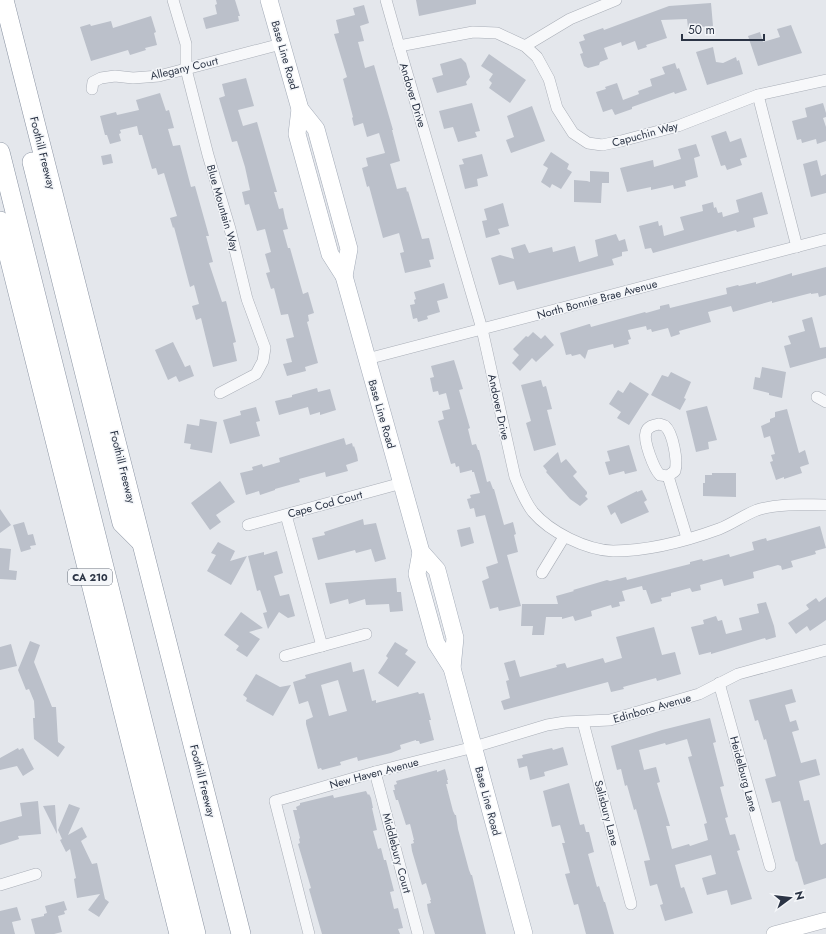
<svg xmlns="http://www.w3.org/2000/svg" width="826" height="934" font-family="Jost,sans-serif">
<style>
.building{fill:#bbc0ca;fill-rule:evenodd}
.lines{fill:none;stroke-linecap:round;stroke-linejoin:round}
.minor-casing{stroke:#a9aeb7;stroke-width:12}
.secondary-casing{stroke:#a9aeb7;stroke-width:16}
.primary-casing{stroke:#a3abb8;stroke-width:18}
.motorway-casing{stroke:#8b94a3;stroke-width:20}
.minor{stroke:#f7f8fa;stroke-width:11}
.secondary{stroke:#fff;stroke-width:15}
.primary{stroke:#fff;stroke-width:17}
.motorway{stroke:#fff;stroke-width:19}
.labels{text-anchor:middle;stroke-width:3;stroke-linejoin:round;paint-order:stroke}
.shield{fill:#f4f6f9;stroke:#676e7b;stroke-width:1}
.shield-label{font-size:10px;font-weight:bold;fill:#2b3445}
.street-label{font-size:11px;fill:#2b3445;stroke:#f4f6f9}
</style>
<rect width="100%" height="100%" fill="#e4e7ec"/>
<g class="building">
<path d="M216 0H235L240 16H238L239 21 206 29 203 18 217 14 215 5 217 4Z"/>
<path d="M416 0H476V4L419 16Z"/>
<path d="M711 3 713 26 688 28 687 19 661 20 667 38 646 45 647 47 638 50 635 41 622 46 621 42 604 48 608 59 600 62 599 65 592 67 588 68 584 66 580 54 583 53 579 42 585 40 583 35 603 28 604 30 669 6Z"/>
<path d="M364 5 369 23 360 26 364 41 358 42 365 68 374 65 393 130H392L400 161 390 164 397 189 406 187 407 192 408 191 422 239 429 238 433 254 434 259 429 260 431 267 405 273 400 253 404 252 399 233 383 238 369 186 367 187 362 168 368 166 366 158 385 153 379 133 367 137 363 123 354 126 352 118 353 117 343 79 347 77 334 34 339 33 336 20 355 15 353 8Z"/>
<path d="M151 16 156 32 154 33 157 45 145 48 146 50 130 55 128 50 91 61 80 27 90 24 91 26 111 21 113 28Z"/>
<path d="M791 25 802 53 758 66 748 36 760 32 763 42 780 37 777 29Z"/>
<path d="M713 47 716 62 723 63 736 57 737 61 739 60 743 74 707 85 696 52Z"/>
<path d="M489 54 526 80 510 103 489 88 492 83 489 80 493 74 481 66Z"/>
<path d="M461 58 466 63 470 77 466 82 467 85 437 93 432 78 443 75 440 64Z"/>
<path d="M675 63 677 69 679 68 687 90 675 94 674 92 632 107V109L615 115 612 109 603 112 596 92 606 89 605 87 617 83 623 100 639 94 638 91 652 86 650 79 665 74 662 67Z"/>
<path d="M246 78 254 106 238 110 243 126 257 122 277 192H274L279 209 283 208 285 218 288 229 283 230 288 248H290L303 294 308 292 314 313 308 315 309 321 307 322 318 363 305 367 306 371 287 376 283 364 292 362 286 339 294 337 288 314 281 315 274 288 271 289 266 273 270 272 265 254 271 252 265 229 257 231 249 204 245 205 242 192 250 190 245 167 237 141 232 142 219 98 225 96 222 84Z"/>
<path d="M160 93 166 111 169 110 174 128 168 129 173 146 180 145 191 187 195 186 209 236H206L213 262 209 263 222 302 226 301 236 342 233 343 237 361 213 367 201 318 196 320 192 306 199 304 194 285 190 287 174 227 173 228 170 218 177 216 164 173 158 175 156 168 152 169 142 135H139L137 126 120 130 121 133 119 134 121 141 110 144 107 135H105L100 116 116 112 117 115 139 110 136 100Z"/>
<path d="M472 103 480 131 475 132 477 137 458 142 453 127 444 129 439 111Z"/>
<path d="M823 103 826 113V117L823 118 826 127V141L817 144 816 139 802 143 801 139 797 140 792 121 807 117 805 108Z"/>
<path d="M532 106 545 141 511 153 506 140 514 137 507 116Z"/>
<path d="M726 131 730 142 741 138 747 157 740 159 742 165 727 170 725 165 721 166 711 136Z"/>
<path d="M696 144 700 156 694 158 698 177 685 181 686 186 674 189 673 185 651 190V187L627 192 620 168 653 160 654 167 681 159 678 149Z"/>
<path d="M551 152 569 164 567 169 572 172 561 189 552 184 550 188 541 182 548 168 543 165Z"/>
<path d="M111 154 113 163 103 165 101 156Z"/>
<path d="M482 154 488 176 477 179 478 186 465 189 459 165 464 164 462 159Z"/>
<path d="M817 160 821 176 826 174V193L811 197 803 164Z"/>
<path d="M590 171 609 172V183H602L601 203 574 202V180L587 181 590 182Z"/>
<path d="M762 192 768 214 753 218 755 227 737 232 736 230 653 253 651 248 645 249 639 226 658 221 659 226 662 225 664 236 684 230 680 217 703 211 702 205 713 202 714 208 716 207 718 213 722 212 723 217 739 212 736 200Z"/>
<path d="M503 203 509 226 498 229 500 234 486 238 482 221 487 220 484 209Z"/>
<path d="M616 234 619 241 625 239 628 251 622 252V256L612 259 614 265 517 290 514 281 499 285 491 258 500 255 514 259 511 248 525 244 529 253 552 247 553 252 575 246 579 262 598 256 595 240Z"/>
<path d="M826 267V295L819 297 818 293 811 294V293L772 303V301L733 312 731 306 708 312 711 322 679 331 680 334 671 337 668 328 652 332 651 329 647 330 646 326 628 330 631 339 628 340 629 344 614 348 613 344 588 350 585 359 580 354 572 356 571 354 566 355 560 333 589 324H590L591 327 645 312 646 313 660 309V306L669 304 670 308 727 294 726 288 738 285 739 286 756 282V284L792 273V276Z"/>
<path d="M444 283 448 298 437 301 440 312 427 316 428 319 418 322 417 318 413 319 410 305 415 304 414 300 416 299 414 292Z"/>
<path d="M812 317 820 348 826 347V358L790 368 784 346 791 344 788 336 805 331 802 320Z"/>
<path d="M533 332 541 339 545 335 554 345 536 362 532 358 520 371 512 363 519 355 513 349 526 336 528 337Z"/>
<path d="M173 342 185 367 190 365 194 376 179 382 176 376 168 380 155 350Z"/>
<path d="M454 360 463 389 459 390 470 428 468 429 472 445 476 444 478 450H479L487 482 490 481 493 489H494L504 525 513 522 516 534 514 535 518 552 507 555 521 606 499 611 498 607 490 609 482 581 489 578 486 567 498 563 485 515 476 517 474 508 470 509 467 499 471 498 470 495 480 493 474 472H472V470L460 473 459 466 456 467 455 463 451 464 438 421 444 419 442 411 450 409 446 393 439 395 438 391 433 392 430 378 434 377 431 366Z"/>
<path d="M762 367 786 372 782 398 769 395V393L753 389 755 377 760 378Z"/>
<path d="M671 372 691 382 684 398 686 399 680 410 651 395 662 375 668 377Z"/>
<path d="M541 380 543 387 546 386 552 409 547 410 556 445 534 451 526 423 531 421 521 385Z"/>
<path d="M630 382 649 394 629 425 617 418 621 412 609 404 618 390 623 393Z"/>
<path d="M317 388 318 392 330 389 336 410 320 415V412L310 415 308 407 279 415 275 401 292 397V395Z"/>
<path d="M707 406 717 440 708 442 709 449 696 452 686 411Z"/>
<path d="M256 407 260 421 256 422 260 436 230 444 223 420 241 415 240 411Z"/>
<path d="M787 409 799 453 805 450 809 464 800 467 802 473 784 479V477L776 480 770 462 773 461 771 455 775 454 770 436 764 438 761 426 770 422V419L775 417V412Z"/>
<path d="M200 419 217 422 212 453 190 449 191 444 184 443 187 424 199 426Z"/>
<path d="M344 438 346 445 352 443 353 447 354 446 357 455 358 461 346 465 348 471 326 477 325 472 299 479 300 482 275 489V490L260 495 259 491 246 495 240 473 253 470 252 467 262 464 263 467 280 462 279 458Z"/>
<path d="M629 445 637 471 625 474 624 471 609 475 605 462 610 461 607 451Z"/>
<path d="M558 452 561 463 566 459 577 472 573 476 587 492V494L585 496 588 499 580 506 570 499 546 472 547 471 543 466Z"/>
<path d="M712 473H736V497L703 496V483H705V475H712Z"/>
<path d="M220 481 235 502 216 515 221 522 210 530 191 503Z"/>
<path d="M642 490 647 500 644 502 649 512 621 524 615 512 611 515 607 506 637 491V492Z"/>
<path d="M0 509 11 525 0 533Z"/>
<path d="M363 519 364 525 376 523 386 559 375 562 371 549 356 553 355 550 318 560 312 538 325 535 324 532Z"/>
<path d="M24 522 28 535 33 534 36 545 30 546 31 549 21 552 13 525Z"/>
<path d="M820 526 826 548 815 551 816 554 791 561 793 567 782 570 781 566 778 565 753 572 754 578 724 586 722 579 700 585 701 590 692 592 690 588 671 593V596L661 598 662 601 651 604 646 590H643L642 586 622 591 625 601 619 602 620 606 612 608 611 605 591 611 592 616 575 621 573 616 562 619V617H546L544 635H532L533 626H521L522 604H558L556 596 574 591 573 590 607 580 610 581 626 577 627 580 690 564V562L702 559 703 561 729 554 730 557 754 550 752 542 766 538 767 541Z"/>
<path d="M470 527 474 543 461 547 457 530Z"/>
<path d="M218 542 235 551 230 561 247 556 231 585 207 571 216 555 211 553Z"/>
<path d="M0 548 11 549 9 570 17 571 16 580 0 579Z"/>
<path d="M277 551 283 573 274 576 280 596 289 594 295 616 288 618 279 612 268 629 263 613 267 612 260 590 257 591 248 556 264 552V555Z"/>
<path d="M396 578 397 592H401L403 611 390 612 389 604 366 605 365 599 349 604 348 599 330 604 325 583Z"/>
<path d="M826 597V620L810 631 807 626 796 634 788 623 809 609 806 605 816 598 819 602Z"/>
<path d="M766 602 774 626 776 637 766 640 765 638 711 654V652L699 655 691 627 704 624 703 620 716 616 718 621 722 620 726 634 742 630 739 618 759 613 757 604Z"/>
<path d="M241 612 263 628 249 632 260 639 247 657 236 650 239 646 224 635Z"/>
<path d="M654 627 662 655 675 652 681 674 657 681 656 678 623 687 624 689 611 692 608 682 504 710 501 701 510 698 506 681 509 680 504 663 515 660 520 677 557 667 556 665 565 663 567 668 603 658 605 663 622 658 616 637Z"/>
<path d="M30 641 40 645 34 662 52 707H56L58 742 65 747 58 757 34 739 33 718H35L34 701 29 689 26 690 18 670Z"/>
<path d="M395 642 408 650 405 654 416 662 398 687 378 673 388 658 386 656Z"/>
<path d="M11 644 17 666 0 670V647Z"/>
<path d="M351 662 353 672 364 669 372 701 376 700V703L418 692 419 694 424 693 431 720H429L434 740 420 744 419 741H416V740L400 745 401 749 391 753 358 761 357 757 340 762 341 765 322 770 321 768 318 769 306 724V720L313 717 308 701 299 704 293 682 306 678 305 675ZM338 680 347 711 329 716 321 685Z"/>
<path d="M256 674 280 687 291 685 273 716 246 701 247 698 243 695Z"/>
<path d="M792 689 796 702 785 705 790 722 796 720 799 730 792 732 801 763 816 759 820 775 799 781 804 801 809 800 820 843 821 845 826 843V878L804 885 797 861 796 862 780 801 772 803 765 779 776 776 766 739 764 740 758 720 755 721 749 700Z"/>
<path d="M710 718 716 742 713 743 724 786 720 787 728 817 725 818 730 835 735 834 740 850 737 851 752 899 731 905 727 890 707 895 702 878 716 874 711 855 675 865 681 888 684 887 693 913 665 921 660 905 663 904 657 884 650 886 644 861 650 860 636 809 634 810 627 785 625 786 621 769 617 770 611 746 662 730ZM687 739 692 756 688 757 707 823 704 824 708 840 690 846 689 844 672 849 666 826H670L657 783 660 782 656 767 644 770 639 750 665 743 666 745Z"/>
<path d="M563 747 568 765 544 772 545 776 530 780 527 766 519 768 517 759 523 758 522 755 552 748 553 750Z"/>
<path d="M18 748 19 750 23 748 34 769 23 776 17 766 0 770V758Z"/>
<path d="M445 769 448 780H447L448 784H446L453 811 455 815H456L458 829 469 870 471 875H472L486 934H435L428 911 427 904 431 903 430 900H431L426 883 422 885 412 851 411 844 414 843 413 840H414L410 824 406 825 398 800H396L393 790H395L394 785 397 784 396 781 437 770V772Z"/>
<path d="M569 783 580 825 584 824 586 832H589L594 852 588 854 597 887 599 886 604 902H605L614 934H586L578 904 574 905 565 874 570 873 562 843H565L560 825 552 827 543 791Z"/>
<path d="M366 791 368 795 369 794 371 798 373 808H372L377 830 373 831 378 849 381 848 384 860H386L394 891 390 892 394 909 398 908 403 928 398 929 400 934H322L309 889 311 888 298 844 300 843 299 839 300 838 293 810H297L296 807 300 805V803L333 795 334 798Z"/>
<path d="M38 801 41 834 18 836 19 839 0 845V822L22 816 20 803Z"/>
<path d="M69 804 80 808 68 835 82 827 87 837 81 841 92 864 97 863 105 899 109 902 99 917 88 910 100 894 77 898 74 879 76 878 70 849 66 852 60 840 62 839 58 830Z"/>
<path d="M55 805 57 833V834L43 806Z"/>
<path d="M64 901 67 910 64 911 65 914 58 916 62 932 54 934H35L31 919 44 916V914L47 913 45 906Z"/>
<path d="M17 907 21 920 12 922 15 934H0V911Z"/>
</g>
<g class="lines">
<defs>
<g id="minor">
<path d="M173 0 186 44V69L208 155 230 229 247 299 265 348 263 361 256 374 220 393"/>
<path d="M386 0 399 46 482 329 515 477C520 489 525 502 533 512 550 532 586 550 613 551 647 551 686 541 719 529 732 524 744 515 757 510 779 503 803 505 826 505"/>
<path d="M399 46 473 32 497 33 525 46 537 57 549 79 557 108 573 133 588 143 602 145 621 141 678 126 758 95 826 80"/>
<path d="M525 46 570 19 616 0"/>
<path d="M92 89 93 82 101 78 115 76 133 78 159 76 281 44"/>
<path d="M758 95 797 247"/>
<path d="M367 359 826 239"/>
<path d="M817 397 826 402"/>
<path d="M659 424C662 425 663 425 665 426 673 433 678 461 675 471L668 476 660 475C654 469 643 441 646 432 648 426 654 425 659 424Z"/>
<path d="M668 476 687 538"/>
<path d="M286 515 322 646"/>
<path d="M248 525 402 483"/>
<path d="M542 573 564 537"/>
<path d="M285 656 366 634"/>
<path d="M719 683 770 866"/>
<path d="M583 722 631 904"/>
<path d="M375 772 418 934"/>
<path d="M0 885 36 874"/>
<path d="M309 934 275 801 375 772 474 747 547 725 565 722 610 720 699 694 738 674 826 650"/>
</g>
<path id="secondary" d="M774 934 826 920"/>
<g id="primary">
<path d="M269 0 300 109 316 129 349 249 344 276"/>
<path d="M300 109 297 134 330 254 344 276 421 552 437 570 455 638 452 668"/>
<path d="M421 552 417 574 436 643 452 668 524 934"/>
</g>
<g id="motorway">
<path d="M4 0 241 934"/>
<path d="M0 152 196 934"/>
<path d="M32 162 122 523 141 542"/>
<path d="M0 221 179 934"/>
</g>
</defs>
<use href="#minor" class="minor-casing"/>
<use href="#secondary" class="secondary-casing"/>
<use href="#primary" class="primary-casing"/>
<use href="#motorway" class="motorway-casing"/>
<use href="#minor" class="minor"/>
<use href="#secondary" class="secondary"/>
<use href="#primary" class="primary"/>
<use href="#motorway" class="motorway"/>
</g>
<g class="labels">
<rect class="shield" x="68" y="569" width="44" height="16" rx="3"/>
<g class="shield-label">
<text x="90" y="581">CA 210</text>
</g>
<g class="street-label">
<text transform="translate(285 55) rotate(74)" y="4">Base Line Road</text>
<text transform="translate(184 68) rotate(-13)" y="4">Allegany Court</text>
<text transform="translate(413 95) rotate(73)" y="4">Andover Drive</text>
<text transform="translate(645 134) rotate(-15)" y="4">Capuchin Way</text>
<text transform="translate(43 153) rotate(76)" y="4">Foothill Freeway</text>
<text transform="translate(223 208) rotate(74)" y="4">Blue Mountain Way</text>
<text transform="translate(597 299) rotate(-15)" y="4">North Bonnie Brae Avenue</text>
<text transform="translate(499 407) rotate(78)" y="4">Andover Drive</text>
<text transform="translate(382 414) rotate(74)" y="4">Base Line Road</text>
<text transform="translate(123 467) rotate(76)" y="4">Foothill Freeway</text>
<text transform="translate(325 504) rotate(-15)" y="4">Cape Cod Court</text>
<text transform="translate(652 708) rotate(-16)" y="4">Edinboro Avenue</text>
<text transform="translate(374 773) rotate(-15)" y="4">New Haven Avenue</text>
<text transform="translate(744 774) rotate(75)" y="4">Heidelburg Lane</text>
<text transform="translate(203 781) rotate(76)" y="4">Foothill Freeway</text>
<text transform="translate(488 801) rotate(75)" y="4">Base Line Road</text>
<text transform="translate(607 813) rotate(75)" y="4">Salisbury Lane</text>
<text transform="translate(397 853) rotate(75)" y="4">Middlebury Court</text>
</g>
</g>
<g transform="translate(790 898) rotate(75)" stroke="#f4f6f9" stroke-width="3" paint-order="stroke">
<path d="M0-3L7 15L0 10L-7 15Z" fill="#2b3445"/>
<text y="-6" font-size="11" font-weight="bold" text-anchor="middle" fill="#2b3445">N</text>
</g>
<path d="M682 34v6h82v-6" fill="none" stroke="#2b3445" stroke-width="2"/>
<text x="688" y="34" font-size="12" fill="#2b3445" stroke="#f4f6f9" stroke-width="3" paint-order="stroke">50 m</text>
</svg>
